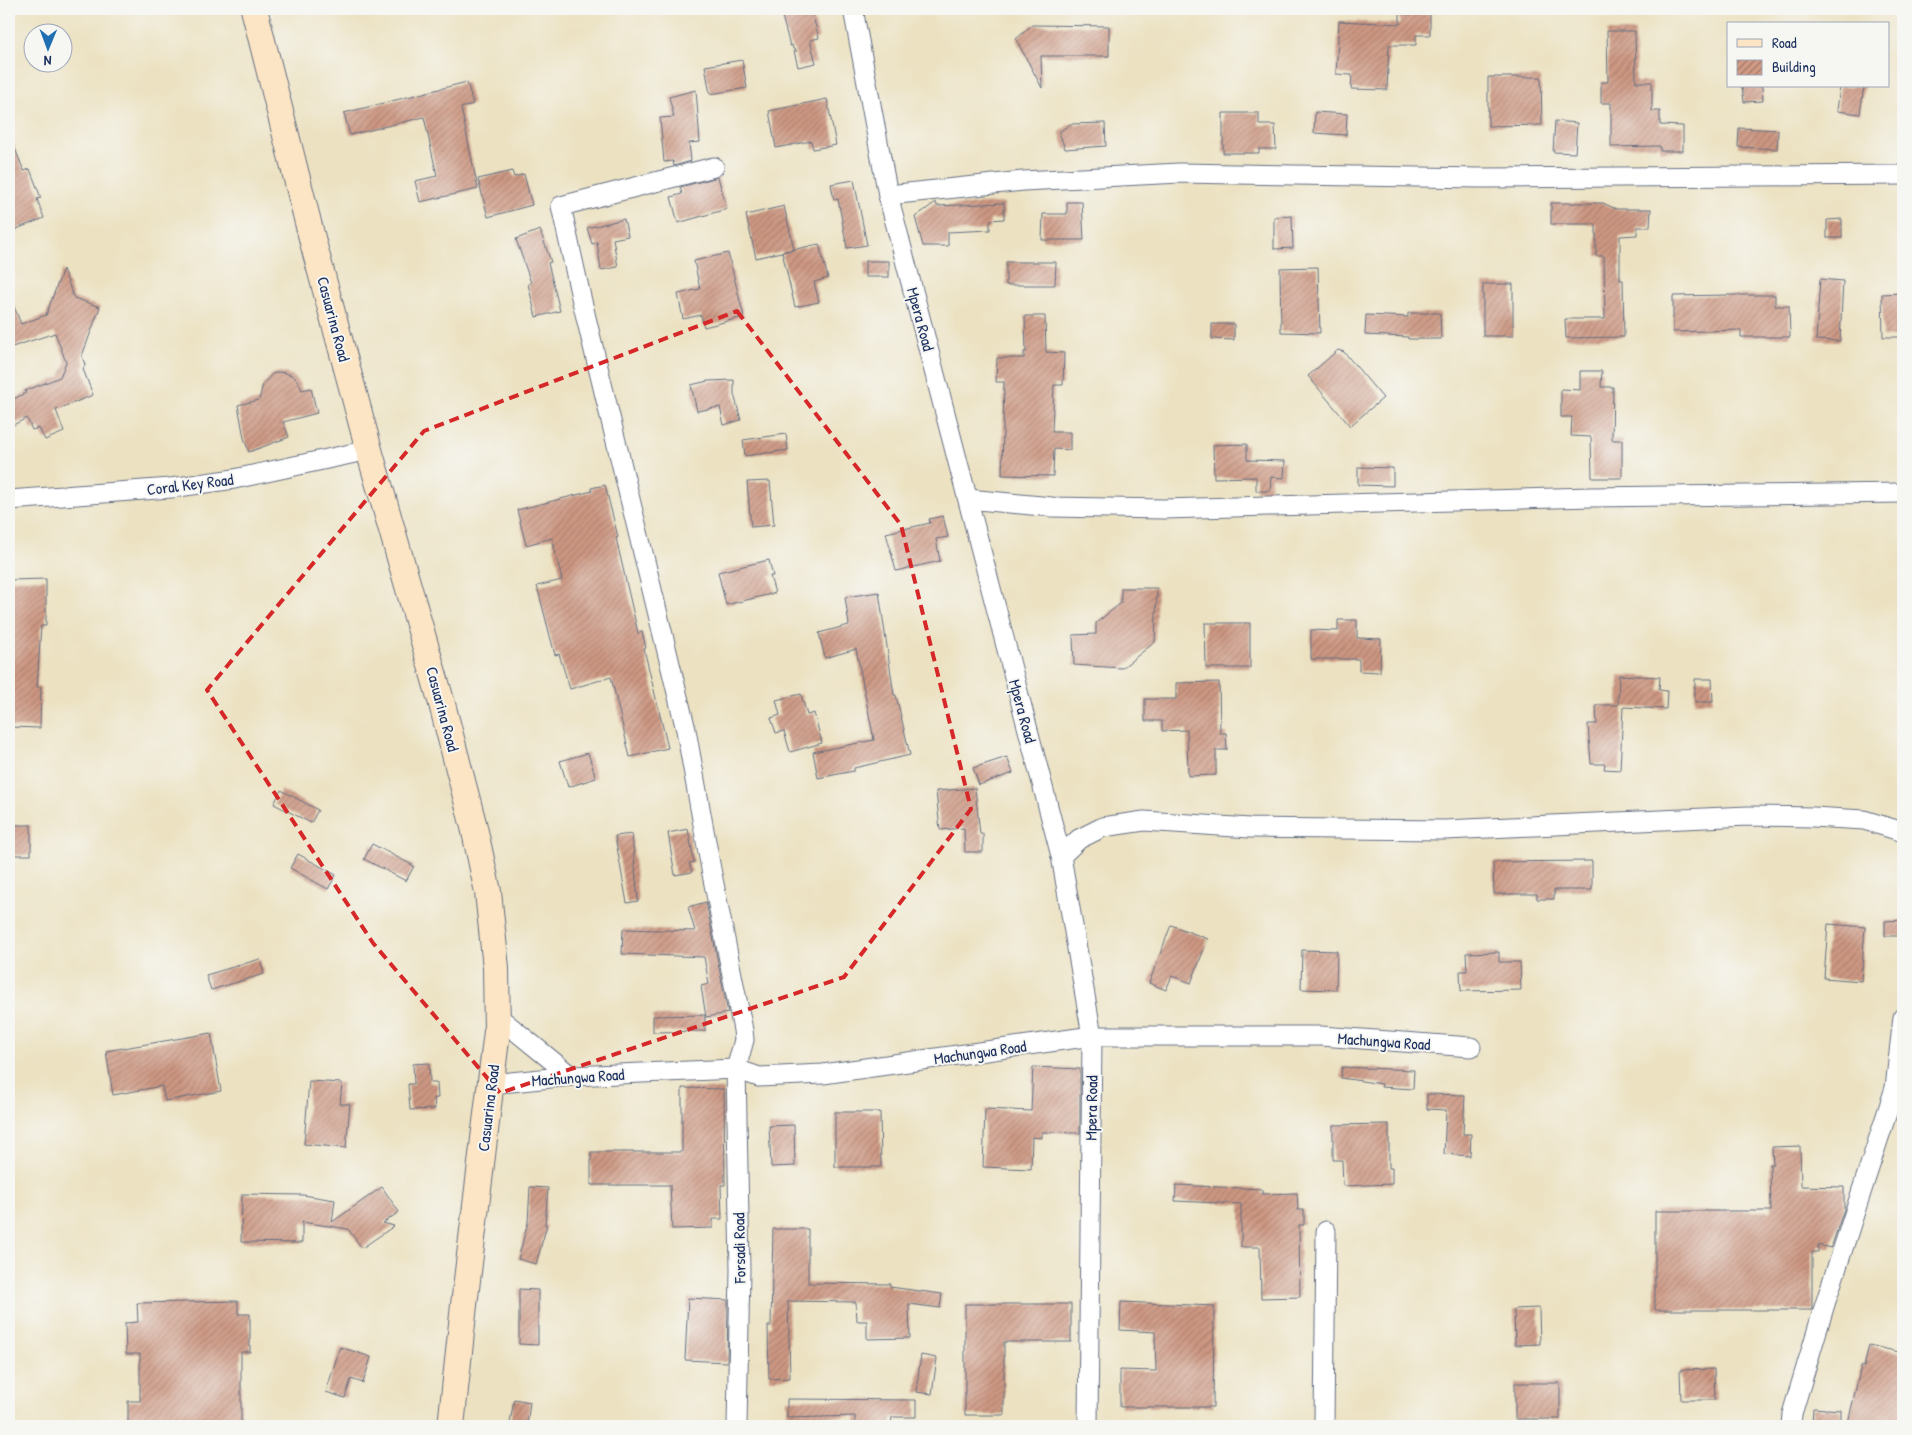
<svg xmlns="http://www.w3.org/2000/svg" width="1912" height="1435" font-family="'Patrick Hand',sans-serif">
<style>
.building{fill:url(#building-hatch)}
.lines{fill:none;stroke-linecap:round;stroke-linejoin:round}
.street-casing{stroke:#646e81;stroke-width:21}
.secondary-casing{stroke:#646e81;stroke-width:28}
.street{stroke:#fff;stroke-width:19}
.secondary{stroke:#fce5c4;stroke-width:26}
.marked{fill:none;stroke:#d62828;stroke-width:4;stroke-dasharray:10 6;stroke-linejoin:round}
.labels{text-anchor:middle;stroke-width:4;stroke-linejoin:round;paint-order:stroke}
.street-label{font-size:16px;fill:#1b2f5e;stroke:#f6f6f2}
</style>
<defs>
<pattern id="building-hatch" width="6" height="6" patternUnits="userSpaceOnUse" patternTransform="scale(1.25)"><rect width="6" height="6" fill="#ce9882"/><path d="M-1 1l2-2M0 6l6-6M5 7l2-2" fill="none" stroke="#a67c6e"/></pattern>
</defs>
<rect width="100%" height="100%" fill="#f6f6f2"/>
<filter id="ink" filterUnits="userSpaceOnUse"><feTurbulence type="fractalNoise" baseFrequency=".02" numOctaves="2"/><feDisplacementMap in="SourceGraphic" scale="10" xChannelSelector="R" yChannelSelector="G"/><feConvolveMatrix kernelMatrix="1 2 1 2 8 2 1 2 1" color-interpolation-filters="sRGB"/></filter>
<filter id="wash" filterUnits="userSpaceOnUse"><feTurbulence type="fractalNoise" baseFrequency=".0096" numOctaves="4" result="noise"/><feDisplacementMap in="SourceGraphic" scale="20" xChannelSelector="R" yChannelSelector="G"/><feGaussianBlur stdDeviation="1.12" result="paint"/><feColorMatrix in="noise" values="0 0 0 0 0 0 0 0 0 0 0 0 0 0 0 0 0 1.4 0 .05"/><feComposite in="paint" operator="in"/></filter>
<g filter="url(#wash)">
<rect width="100%" height="100%" fill="#ece2c2"/>
<g id="blocks">
<g class="building">
<path d="M780 9H811L819 38 810 40 816 63 798 67 794 51H797L793 49 792 45 790 46Z"/>
<path d="M1400 14H1430V35H1416V45H1389L1387 90 1351 89 1352 75 1336 74 1339 21 1400 24Z"/>
<path d="M1032 25 1109 26V56H1041L1042 88 1016 39Z"/>
<path d="M1607 31H1635L1636 82H1652V111H1660V125L1683 126V151H1660V146L1611 147V103H1601V82H1608Z"/>
<path d="M742 60 747 88 710 94 705 66Z"/>
<path d="M1488 77H1541L1542 125 1488 126Z"/>
<path d="M467 82 473 104 461 108 478 189 420 202 415 181 437 176 424 117 350 135 344 113Z"/>
<path d="M1742 86H1762L1763 101 1744 102Z"/>
<path d="M1840 86H1864L1860 114 1837 111Z"/>
<path d="M696 90 700 142 689 143 691 161 674 166 673 161 664 162 660 118 674 117 669 97Z"/>
<path d="M827 99 836 145 813 149 811 141 776 148 769 111Z"/>
<path d="M1315 112 1347 114 1346 135 1314 133Z"/>
<path d="M1223 113H1259V125H1275L1276 149H1259V153H1223Z"/>
<path d="M1555 121 1577 123 1575 153 1553 152Z"/>
<path d="M1105 123 1106 146 1065 149 1059 132 1070 124Z"/>
<path d="M1739 128 1778 130 1777 149 1738 147Z"/>
<path d="M9 134 24 171 30 169 41 198 37 199 44 218 9 232Z"/>
<path d="M512 171 514 177 524 174 532 205 488 217 478 179Z"/>
<path d="M718 177 727 209 678 223 671 197 682 194 680 187Z"/>
<path d="M854 180 867 245 847 248 838 199 834 200 831 184Z"/>
<path d="M936 202 937 206 1004 203V219L990 220V230L948 232V246H923L915 217Z"/>
<path d="M1067 202H1082L1084 240H1042L1043 214H1067Z"/>
<path d="M1551 203H1603L1616 209H1651L1650 227H1637V235L1620 236V280H1623L1624 337 1566 338 1565 319H1605L1604 256H1596V224H1551Z"/>
<path d="M784 206 794 249 756 258 746 215Z"/>
<path d="M1292 216 1293 248 1274 249V217Z"/>
<path d="M624 219 628 236 613 239 618 267 601 270 597 242 592 244 587 228Z"/>
<path d="M1842 219V238H1827V220Z"/>
<path d="M540 230 551 262 548 263 560 311 536 317 528 284 531 283 516 239Z"/>
<path d="M819 244 828 278 814 282 819 302 795 307 782 252Z"/>
<path d="M728 253 744 317 704 327 701 315 683 319 678 294 700 289 694 261Z"/>
<rect x="865" y="261" width="24" height="16"/>
<path d="M1006 262H1056L1055 285H1006Z"/>
<path d="M1318 267 1320 333 1281 332 1280 268Z"/>
<path d="M63 269 74 298 100 307 82 356 85 365 83 369 93 395 56 410 64 432 45 440 39 428 32 430 27 418 9 427V401L26 393 25 391 60 377 66 362 55 333 9 348V294L21 324 46 315Z"/>
<path d="M1820 279 1843 281 1840 341 1816 340Z"/>
<rect x="1483" y="284" width="30" height="52"/>
<path d="M1903 293V337H1883L1882 294Z"/>
<path d="M1728 295H1775V306H1789L1790 337H1741V330L1673 332V296Z"/>
<path d="M1408 313H1440L1441 339H1408V337L1365 335 1366 315 1408 317Z"/>
<path d="M1025 316H1045L1046 352 1064 353 1063 385H1054L1052 432H1070V450L1054 449 1053 476 1002 475 1004 382H996L997 358H1024V352H1026Z"/>
<path d="M1212 324H1234V340L1212 339Z"/>
<path d="M1338 350 1344 352 1383 398 1350 426 1308 376Z"/>
<path d="M1580 371H1602L1601 387H1613L1612 440H1622V478H1592L1591 437 1571 436 1572 417H1561V389L1580 390Z"/>
<path d="M279 372 286 373 293 376 298 381 302 390 311 388 317 413 283 422 289 437 249 452 244 438 238 405 259 400 263 384 272 374Z"/>
<path d="M734 380V394L741 420 724 425 720 407 697 411 691 385 708 381Z"/>
<path d="M786 434 788 450 745 456 743 440Z"/>
<path d="M1247 444V460L1285 461 1284 478 1271 477 1270 491H1256V477L1214 478 1213 445Z"/>
<path d="M1358 467 1393 468V486L1358 485Z"/>
<path d="M770 481 774 525 751 527 747 482Z"/>
<path d="M605 485 618 537 616 538 638 633 642 632 646 648 644 649 668 748 630 757 611 677 570 689 559 654 555 655 537 586 562 580 552 538 526 545 517 510 592 491 591 488Z"/>
<path d="M943 516 948 537 936 539 940 561 896 571 886 533 930 523 929 519Z"/>
<path d="M769 560 773 576H770L775 593 726 605 718 572Z"/>
<path d="M46 579V626H41L37 687H41L40 728 9 727V580Z"/>
<path d="M1121 588H1157L1155 642 1122 668 1074 665 1073 635 1096 634V623L1121 603Z"/>
<path d="M879 592 894 695H896L910 755 854 768V771L818 778 813 752 874 740 856 649 825 658 819 633 849 625 845 597Z"/>
<path d="M1338 620H1357V638L1381 639 1380 672 1359 671V659H1311V630L1338 631Z"/>
<path d="M1205 623H1250V668H1206Z"/>
<path d="M1619 675 1660 677 1659 690 1667 691 1666 709 1623 707 1620 770 1604 769 1605 764H1591L1588 724H1597L1596 705H1618Z"/>
<path d="M1695 679H1712L1713 702H1695Z"/>
<path d="M1219 682 1220 733H1226L1227 750H1216V775L1188 776 1187 730 1162 731V721H1145V699H1176V683Z"/>
<path d="M801 694 807 715 814 713 822 743 790 752 784 731 776 733 771 718 780 715 776 700Z"/>
<path d="M588 753 596 778 568 787 560 761Z"/>
<path d="M1007 757 1013 773 979 785 973 768Z"/>
<path d="M975 788 980 834H983V852H965L964 828 940 830 936 791Z"/>
<path d="M281 790 318 810 311 823 274 804Z"/>
<rect x="9" y="825" width="22" height="30"/>
<path d="M688 829 694 862 689 863 692 872 675 875 668 833Z"/>
<path d="M632 834 638 901 627 903 615 836Z"/>
<path d="M372 844 414 866 406 881 364 859Z"/>
<path d="M298 854 336 875 328 889 290 868Z"/>
<path d="M1592 861V890H1554V899H1537V894H1494L1493 862Z"/>
<path d="M706 902 728 1013 706 1017 701 986 709 984 704 957 622 954 623 929 695 931 688 907Z"/>
<path d="M1903 920V936H1885V921Z"/>
<path d="M1828 924 1865 927 1861 981 1824 978Z"/>
<path d="M1171 925 1208 939 1191 983 1172 976 1166 990 1149 983Z"/>
<path d="M1302 950 1337 951 1336 990 1301 989Z"/>
<path d="M1499 952V962H1520L1521 990 1461 991 1460 971H1467L1466 953Z"/>
<path d="M260 959 264 974 211 990 206 975Z"/>
<path d="M705 1015V1031L653 1032V1016Z"/>
<path d="M211 1033 221 1091 165 1101 162 1086 113 1095 106 1051Z"/>
<path d="M429 1063 430 1083H437L438 1098H434L435 1109 410 1110 408 1084H414L413 1064Z"/>
<path d="M1033 1067 1080 1069V1133L1042 1132V1138L1032 1137 1031 1169 983 1167 985 1109 1031 1111Z"/>
<path d="M1342 1067 1414 1070 1413 1089 1381 1087 1382 1084 1341 1078Z"/>
<path d="M309 1081 342 1083 340 1104H350L346 1148 304 1144Z"/>
<path d="M682 1088 724 1089 725 1185H721L722 1219H713V1228L672 1229 670 1185H591V1152H682Z"/>
<path d="M1427 1094 1465 1095 1463 1134H1471L1470 1156 1444 1154 1446 1110 1427 1109Z"/>
<path d="M835 1112H880L881 1167H835Z"/>
<path d="M1389 1124V1168H1392V1184L1343 1186 1342 1160H1333V1125Z"/>
<path d="M794 1125 795 1166 771 1167 769 1126Z"/>
<path d="M1800 1146 1801 1186 1844 1187V1209L1831 1248 1818 1245V1252H1812V1310H1655V1211H1771L1770 1164H1773L1772 1147Z"/>
<path d="M1176 1185 1262 1189V1194L1297 1193 1298 1210H1304V1225H1299L1300 1297 1261 1298 1260 1247H1241V1204L1175 1201Z"/>
<path d="M382 1187 399 1212 383 1223 394 1226 362 1248 348 1229 302 1222V1243L241 1242 242 1194 303 1195 335 1200 332 1222Z"/>
<path d="M530 1187 548 1188 545 1225H547L536 1264 518 1259 528 1222Z"/>
<path d="M773 1229H808V1283L890 1284V1287L942 1294 940 1308 909 1304 910 1338 867 1339V1321H857L856 1302 788 1301 790 1378 769 1379 768 1326H771Z"/>
<path d="M519 1289 538 1290V1345L519 1344Z"/>
<path d="M688 1298 728 1300 727 1362 685 1360Z"/>
<path d="M238 1301V1314H250V1352H241V1426H128V1401H140V1354H126L125 1323 138 1322 137 1303Z"/>
<path d="M1121 1302 1214 1306 1213 1407H1120V1370L1156 1371 1155 1332 1120 1330Z"/>
<path d="M965 1304H1071V1342H1004V1415H965Z"/>
<path d="M1539 1308 1540 1344 1515 1345 1514 1309Z"/>
<path d="M1869 1345 1903 1353V1405L1899 1426 1848 1423 1861 1366 1864 1367Z"/>
<path d="M340 1347 371 1357 363 1383 351 1379 345 1398 326 1392Z"/>
<path d="M921 1355 937 1358 932 1394 916 1392Z"/>
<path d="M1714 1369 1715 1400H1681L1680 1370Z"/>
<rect x="1515" y="1383" width="45" height="36"/>
<path d="M514 1399 530 1402 527 1426 510 1423Z"/>
<path d="M787 1399 916 1400V1417H892L891 1426H855V1416L787 1418Z"/>
<path d="M1813 1408 1841 1410V1426H1812Z"/>
</g>
</g>
</g>
<g filter="url(#ink)">
<use href="#blocks" fill-opacity="0" stroke="#646e81" stroke-width="1"/>
<g class="lines">
<defs>
<g id="street">
<path d="M853 9 888 195 1061 856 1092 1036 1088 1426"/>
<path d="M714 167 561 206 581 297 686 730 711 869 743 1030 744 1040 736 1069 740 1270 737 1426"/>
<path d="M888 195 1023 181 1180 173 1480 178 1903 175"/>
<path d="M968 499 1052 507 1164 509 1591 497 1903 493"/>
<path d="M9 500 171 488 234 479 369 450"/>
<path d="M1061 856 1079 839 1103 827 1144 821 1250 828 1445 830 1748 816 1813 817 1864 820 1903 832"/>
<path d="M496 1015 571 1076"/>
<path d="M491 1084 571 1076 736 1069 759 1077 823 1074 1092 1036H1321L1471 1047"/>
<path d="M1324 1426 1326 1231"/>
<path d="M1791 1426 1792 1414 1825 1304 1895 1088 1903 1017"/>
</g>
<path id="secondary" d="M254 9 314 246 369 450 442 704 474 827 488 892 496 968 497 1031 464 1305 451 1426"/>
</defs>
<use href="#street" class="street-casing"/>
<use href="#secondary" class="secondary-casing"/>
<use href="#street" class="street"/>
<use href="#secondary" class="secondary"/>
</g>
</g>
<path class="marked" d="M737 311 901 525 971 809 844 977 500 1093 373 943 207 690 424 431Z"/>
<g class="labels">
<g class="street-label">
<text transform="translate(334 319) rotate(75)" y="6">Casuarina Road</text>
<text transform="translate(921 319) rotate(75)" y="6">Mpera Road</text>
<text transform="translate(190 484) rotate(-7)" y="6">Coral Key Road</text>
<text transform="translate(443 709) rotate(75)" y="6">Casuarina Road</text>
<text transform="translate(1023 711) rotate(75)" y="6">Mpera Road</text>
<text transform="translate(1384 1041) rotate(4)" y="6">Machungwa Road</text>
<text transform="translate(980 1052) rotate(-8)" y="6">Machungwa Road</text>
<text transform="translate(578 1077) rotate(-4)" y="6">Machungwa Road</text>
<text transform="translate(488 1108) rotate(-83)" y="6">Casuarina Road</text>
<text transform="translate(1091 1108) rotate(-89)" y="6">Mpera Road</text>
<text transform="translate(739 1248) rotate(-91)" y="6">Forsadi Road</text>
</g>
</g>
<rect width="1912" height="1435" fill="none" stroke="#f6f6f2" stroke-width="30"/>
<rect x="1727" y="22" width="162" height="65" fill="#f6f6f2" stroke="#9ea6b7"/>
<rect x="1737" y="39" width="25" height="8" fill="#fce5c4" stroke="#9ea6b7"/>
<text x="1772" y="48" font-size="15" fill="#1b2f5e">Road</text>
<rect x="1737" y="60" width="25" height="15" fill="url(#building-hatch)" stroke="#9ea6b7"/>
<text x="1772" y="72" font-size="15" fill="#1b2f5e">Building</text>
<g transform="translate(48 48) rotate(181)"><circle r="24" fill="#f6f6f2" stroke="#9ea6b7"/>
<path d="M0-4L9 19L0 12L-9 19Z" fill="#1f6fb2"/>
<text y="-8" font-size="14" font-weight="bold" text-anchor="middle" fill="#1b2f5e">N</text>
</g>
</svg>
